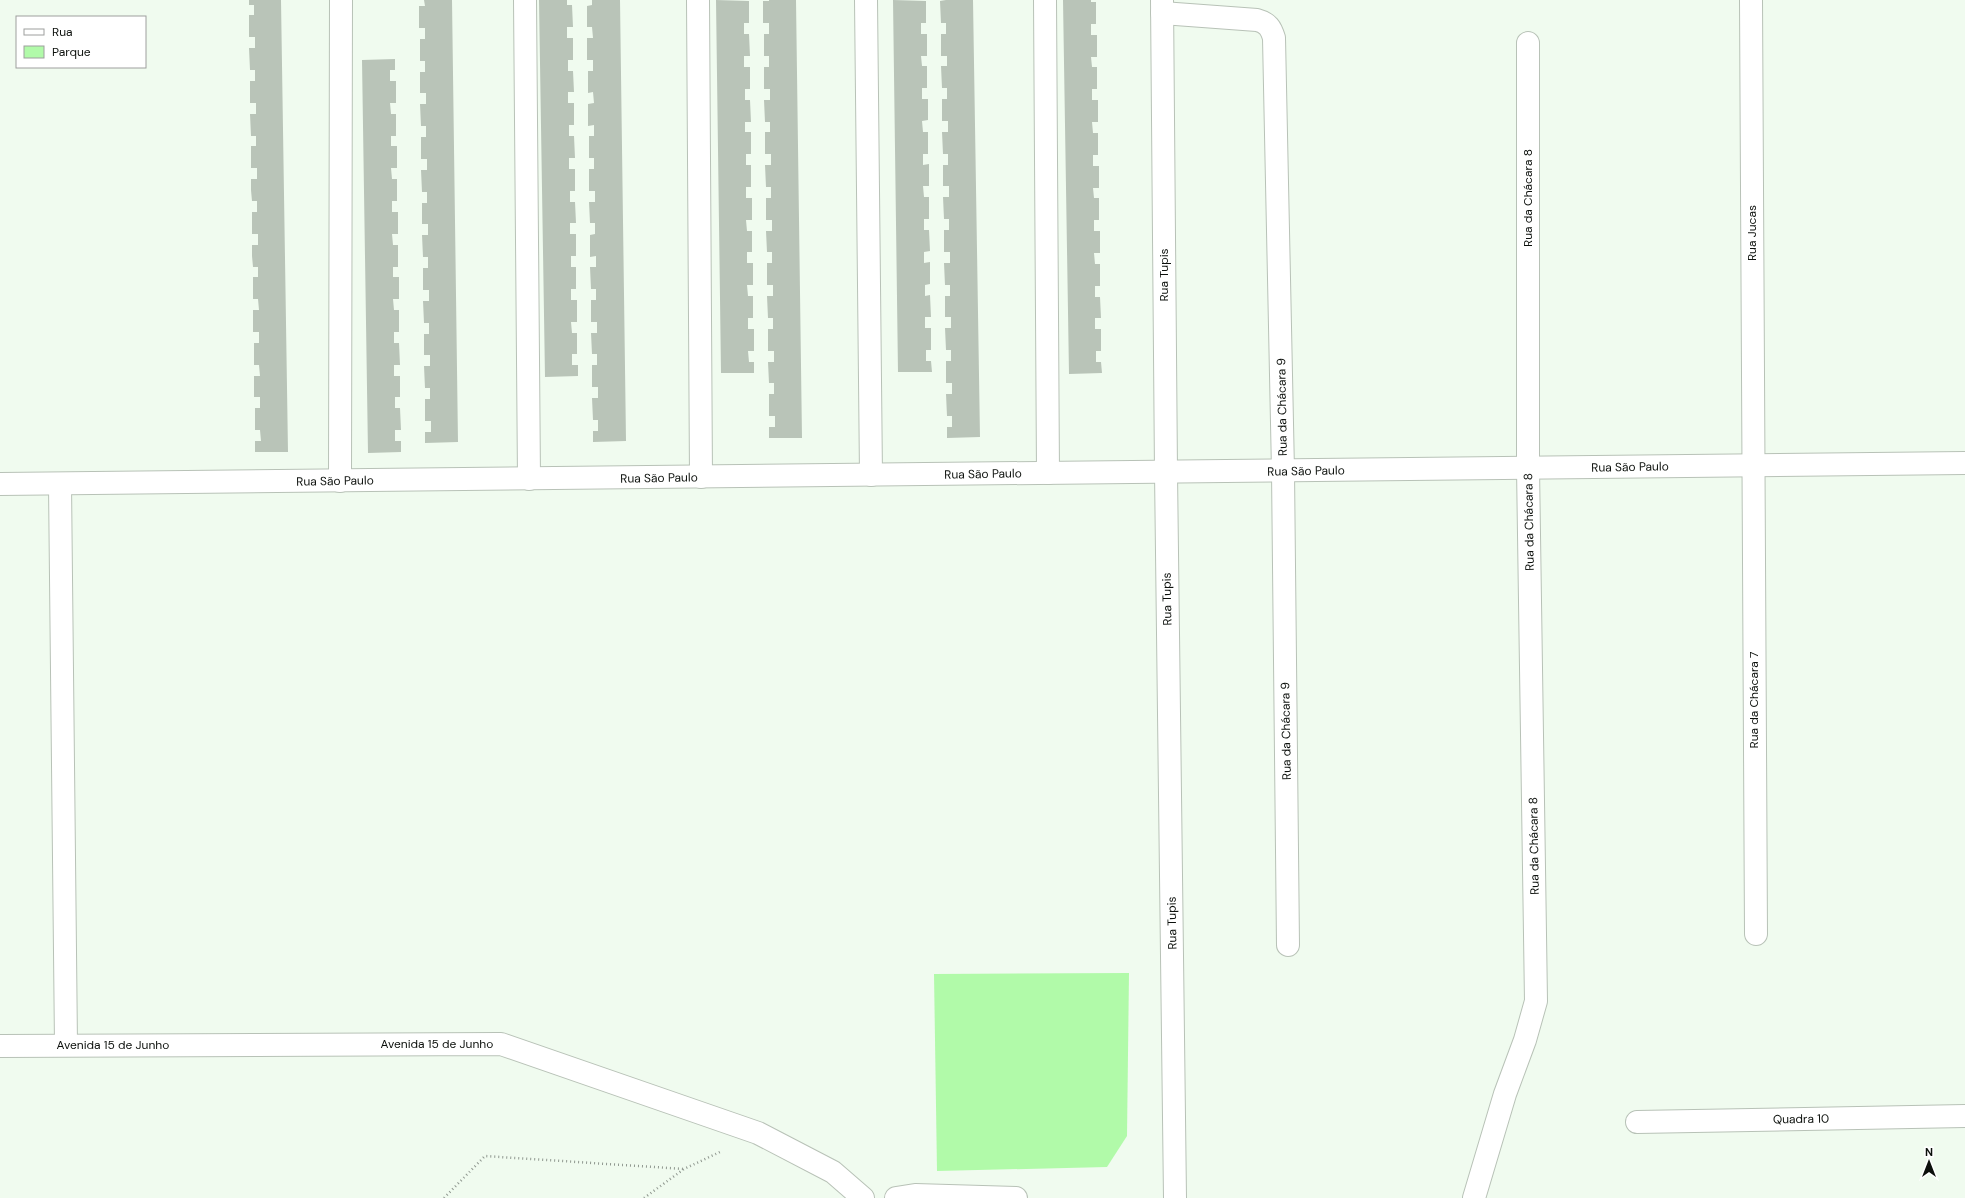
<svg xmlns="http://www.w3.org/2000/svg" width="1965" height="1198" font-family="'DM Sans',sans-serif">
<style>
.green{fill:#b1faa9}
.building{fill:#b9c4b8}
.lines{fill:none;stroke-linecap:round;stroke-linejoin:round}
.minor-casing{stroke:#b8c2b7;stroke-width:24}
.path{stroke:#909890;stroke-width:2.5;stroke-dasharray:1 3;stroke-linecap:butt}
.minor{stroke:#fff;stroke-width:22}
.labels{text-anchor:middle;stroke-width:3.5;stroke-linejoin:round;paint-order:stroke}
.street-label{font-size:12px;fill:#0c100c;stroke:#fff}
</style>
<rect width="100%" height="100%" fill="#f0fbef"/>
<path class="green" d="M1129 973 1127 1136 1107 1167 937 1171 934 974Z"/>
<g class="building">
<path d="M249 0H281L288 452H255V441H261L260 430H255V408H260V397H254V376H260L259 365H254V343H259V332H253V310H259L258 299H253V277H258V267H253L252 256V245H258V234H252V212H257V201H252L251 190V179H257V168H251V146H256V136H251L250 114H256V103H250V81H255V70H250L249 48H255V37H249V15H254V5H249Z"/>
<path d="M424 0H452L458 442 425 443V432H431V421H425V399H430V388H425L424 366H430V355H424V334H429V323H424L423 301H429V290H423V268H428V257H423L422 235H428V224H422V203H427V192H422L421 170H427V159H421V137H426V126H421L420 104H426V93H420V72H425V61H420V39H425V28H419V6H425Z"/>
<path d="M539 0H567V5H572L573 27H567V38H573V60H568V71H573L574 92H568V103H574V125H569V136H574L575 158H569V169H575V191H570V202H575L576 223H570V234H576V256H571V267H576V289H571V300H577V322H571L572 333H577V354H572V365H578V376L545 377Z"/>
<path d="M592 0H620L626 441 593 442V431H598V420H593L592 398H598V387H592V365H597V354H592L591 333H597V322H591V300H596V289H591L590 267H596V256L590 257V235L595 234V223H590L589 202H595V191H589V169H594V158H589V136H594V125L588 126V104L594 103 593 92 588 93V71H593V60H587V38H593L592 27H587V6L592 5Z"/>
<path d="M716 0 749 1V23H744V34H749L750 56H744V67H750V89H745V100H750L751 122H745V132H751V154H746V165H751V187H746V198H752V220H746L747 231H752V252H747V263H753V285H747L748 296H753V318H748V329H754V351H748L749 362H754V373H721Z"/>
<path d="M769 0H796L802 438H769V427H775V416H769V394H774V383H769L768 362H774V351H768V329H773V318H768L767 296H773V285H767V263H772V252H767L766 231H772V220H766V198H771V187H766L765 165H771V154H765V132H770V122H765L764 100H770V89H764V67H769V56H764V34H769V23H763V1H769Z"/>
<path d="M893 0 926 1V23H921V34H927V56H921L922 66H927V88H922V99H928V120L922 121 923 132H928V154H923V165L929 164V186H923L924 197H929V219H924V230H929L930 251 924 252V263L930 262V284L925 285V296L930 295 931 317H925V328H931V350H926V361H931L932 372H898Z"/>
<path d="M946 0H973L980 437 947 438V427H952V416H947L946 394H952V383H946V361H951V350H946L945 328H951V317H945V296H950V285H945L944 263H950V252H944V230H949V219H944L943 197H949V186H943V165H948V154H943L942 132H948V121H942V99H947V88H942L941 66H947V56H941V34H946V23H941L940 1Z"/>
<path d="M1063 0H1091V2H1096V24H1091V35H1097V57H1091L1092 67H1097V89H1092V100H1098V122H1092L1093 133H1098V155H1093V166H1099V188H1093L1094 198H1099V220H1094V231H1100V253H1094L1095 264H1100V286H1095V297H1100L1101 318H1095V329H1101V351H1096V362H1101L1102 373 1069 374Z"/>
<path d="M395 59V70H390V81H396V103H390L391 114H396V136H391V146H397V168H391L392 179H397V201H392V212H398V234H392L393 245H398V267H393V277H399V299H393L394 310H399V332H394V343H399L400 365H394V376H400V397H395V408H400L401 430H395V441H401V452L368 453 362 60Z"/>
</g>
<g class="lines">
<defs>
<g id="minor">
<path d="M525 0 529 479"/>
<path d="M698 0 701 477"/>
<path d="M866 0 871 475"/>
<path d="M1045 0 1048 473"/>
<path d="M1162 0 1166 472 1175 1198"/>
<path d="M1751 0 1756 934"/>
<path d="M1162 13 1257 20C1268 23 1271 28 1274 38L1283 471 1288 945"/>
<path d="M340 481 341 0"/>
<path d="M0 484 1965 463"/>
<path d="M60 484 66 1045"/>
<path d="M0 1046 501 1044 758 1133 833 1172 863 1198"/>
<path d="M1637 1122 1965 1116"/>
<path d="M896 1198 915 1195 1016 1198"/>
<path d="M1474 1198 1505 1094 1525 1040 1536 1001 1528 468V43"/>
</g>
</defs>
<use href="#minor" class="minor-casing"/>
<g class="path">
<path d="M444 1198 485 1156 684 1169"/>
<path d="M644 1198 684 1169 722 1151"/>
</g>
<use href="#minor" class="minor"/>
</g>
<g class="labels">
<g class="street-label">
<text transform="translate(1528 198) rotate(-90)" y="4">Rua da Chácara 8</text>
<text transform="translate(1752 233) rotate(-90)" y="4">Rua Jucas</text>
<text transform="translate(1164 275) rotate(-90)" y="4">Rua Tupis</text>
<text transform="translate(1282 407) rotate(-91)" y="4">Rua da Chácara 9</text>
<text transform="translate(1630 467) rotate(-1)" y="4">Rua São Paulo</text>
<text transform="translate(1306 471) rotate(-1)" y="4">Rua São Paulo</text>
<text transform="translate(983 474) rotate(-1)" y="4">Rua São Paulo</text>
<text transform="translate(659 478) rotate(-1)" y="4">Rua São Paulo</text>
<text transform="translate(335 481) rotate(-1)" y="4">Rua São Paulo</text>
<text transform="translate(1529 522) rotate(-91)" y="4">Rua da Chácara 8</text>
<text transform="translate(1167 599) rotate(-91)" y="4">Rua Tupis</text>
<text transform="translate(1754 700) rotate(-90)" y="4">Rua da Chácara 7</text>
<text transform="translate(1286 731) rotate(-91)" y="4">Rua da Chácara 9</text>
<text transform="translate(1534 846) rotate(-91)" y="4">Rua da Chácara 8</text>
<text transform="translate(1172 923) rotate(-91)" y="4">Rua Tupis</text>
<text x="437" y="1048">Avenida 15 de Junho</text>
<text x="113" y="1049">Avenida 15 de Junho</text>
<text transform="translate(1801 1119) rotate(-1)" y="4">Quadra 10</text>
</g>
</g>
<rect x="16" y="16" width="130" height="52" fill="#ffffff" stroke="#9e9f9e"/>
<rect x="24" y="29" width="20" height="6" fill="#ffffff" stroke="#9e9f9e"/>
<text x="52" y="36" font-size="12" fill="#0c100c">Rua</text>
<rect x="24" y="46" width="20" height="12" fill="#b1faa9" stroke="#9e9f9e"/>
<text x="52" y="56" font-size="12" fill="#0c100c">Parque</text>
<g transform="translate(1929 1162)" stroke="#ffffff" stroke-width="3" paint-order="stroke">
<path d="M0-3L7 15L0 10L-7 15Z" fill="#0c100c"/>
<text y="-6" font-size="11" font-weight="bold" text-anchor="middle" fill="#0c100c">N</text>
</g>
</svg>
